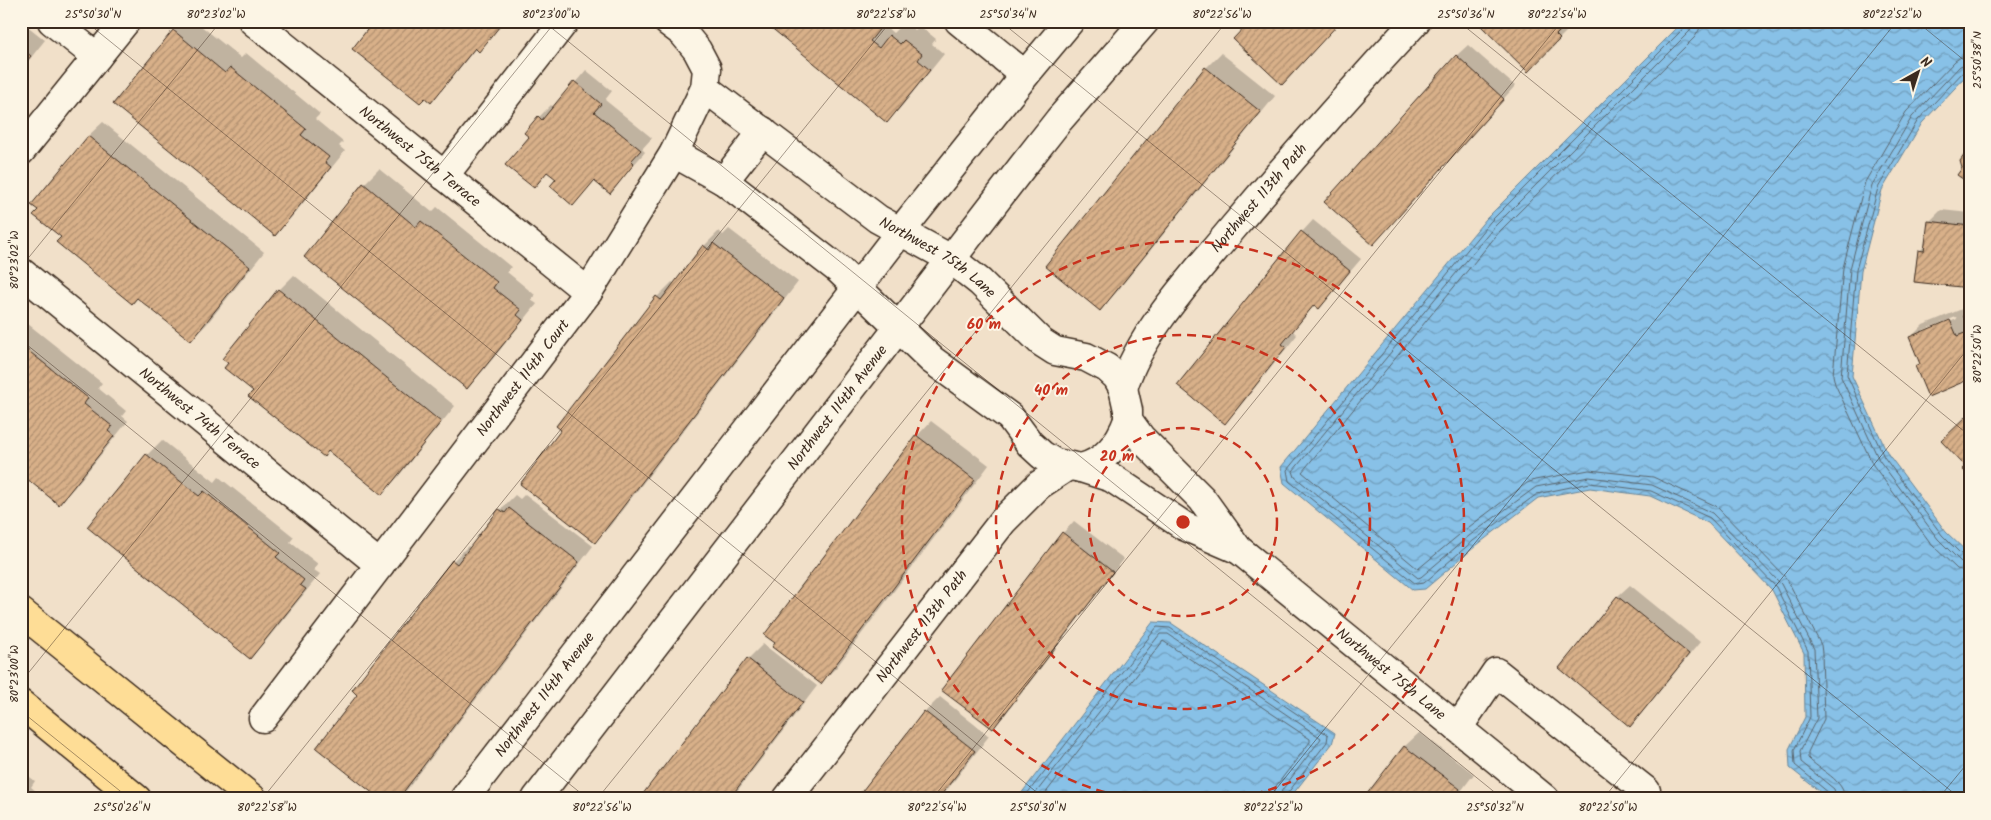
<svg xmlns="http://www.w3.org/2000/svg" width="1991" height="820" font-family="Kalam,sans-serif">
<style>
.water{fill:url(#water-waves);stroke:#698597}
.shadow{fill:#0003;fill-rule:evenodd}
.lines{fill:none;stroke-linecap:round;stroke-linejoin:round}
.shore{stroke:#5a666e;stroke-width:1}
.building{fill:url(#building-hatch);stroke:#3b2a1e}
.minor-casing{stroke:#3b2a1e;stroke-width:31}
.highway-casing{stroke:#3b2a1e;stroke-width:31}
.minor{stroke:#fcf5e5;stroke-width:28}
.highway{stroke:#fedd96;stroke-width:28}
.ticks{fill:none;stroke:#3b2a1e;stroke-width:1;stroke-opacity:0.45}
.ring{fill:none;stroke:#c8321e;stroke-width:2.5;stroke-dasharray:9 6}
.labels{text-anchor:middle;stroke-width:4;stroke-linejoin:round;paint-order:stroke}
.street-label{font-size:15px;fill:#3b2a1e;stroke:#fcf5e5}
.centre{fill:#c8321e;stroke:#fcf5e5;stroke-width:2.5}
.ring-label{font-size:15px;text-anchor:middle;font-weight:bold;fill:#c8321e;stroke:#fcf5e5;stroke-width:4;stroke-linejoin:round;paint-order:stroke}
.neatline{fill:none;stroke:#3b2a1e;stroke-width:2}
.ticks-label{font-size:12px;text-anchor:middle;fill:#3b2a1e}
</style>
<defs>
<pattern id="water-waves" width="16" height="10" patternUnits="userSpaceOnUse" patternTransform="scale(1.25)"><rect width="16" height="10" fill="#88c1e7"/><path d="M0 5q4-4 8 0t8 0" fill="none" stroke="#709dbb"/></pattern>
<pattern id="building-hatch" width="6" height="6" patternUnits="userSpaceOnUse" patternTransform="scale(1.25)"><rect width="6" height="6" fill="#d8b089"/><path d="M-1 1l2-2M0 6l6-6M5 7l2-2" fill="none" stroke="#b08f6f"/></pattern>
</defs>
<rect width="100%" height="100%" fill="#f1e0c9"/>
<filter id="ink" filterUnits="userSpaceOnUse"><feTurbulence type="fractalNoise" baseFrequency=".02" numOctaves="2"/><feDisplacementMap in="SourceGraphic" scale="10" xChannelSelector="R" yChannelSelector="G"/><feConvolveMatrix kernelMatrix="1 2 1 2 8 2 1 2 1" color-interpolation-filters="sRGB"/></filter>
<g filter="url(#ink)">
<g class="water">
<path d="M1684 21H1970V72L1922 123 1882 190 1861 271 1852 376 1888 454 1946 532 1970 555V799H1829L1790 768 1789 749 1805 717 1804 653 1772 590 1708 523 1650 496 1590 488 1538 498 1477 545 1425 589 1413 590 1284 483 1281 467 1486 219Z"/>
<path d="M1153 622 1171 623 1335 733 1332 744 1289 799H1017Z"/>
</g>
<g class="shadow">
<path d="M21 21 45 40 21 70Z"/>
<path d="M183 21H195L241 58 246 53 320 114 315 119 343 142 339 146 345 151 290 219 275 234 174 31Z"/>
<path d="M375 21H505L479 50 476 48 445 86 430 101Z"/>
<path d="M765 21H887L884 25 893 33 905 21 915 30 920 26 936 39 932 44 944 54 902 106 887 121Z"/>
<path d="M1485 21 1567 23 1571 27 1528 70Z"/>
<path d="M1468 45 1515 86 1384 232 1456 56Z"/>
<path d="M1221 53 1275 96 1115 294 1100 309 1046 265 1206 68Z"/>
<path d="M586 70 612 91 605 100 652 138 642 149 645 152 610 192 595 180 573 204 557 179 548 171 534 186 530 137 539 117 551 105 554 108Z"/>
<path d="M103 122 264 252 206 325 191 340 88 136Z"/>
<path d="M379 169 432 212 437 207 511 267 507 272 535 295 531 300 537 304 482 372 467 387 364 184Z"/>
<path d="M1941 210 1970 213V287L1920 251 1926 244 1929 222Z"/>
<path d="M1313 220 1361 259 1319 308 1315 304 1293 331 1297 335 1237 410 1225 422 1302 232Z"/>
<path d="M729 229 798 282 610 526 595 541 563 430 657 297 672 282 675 284 704 246 719 231 723 235Z"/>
<path d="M294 275 455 406 397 478 382 493 329 450 324 456 254 391 279 290Z"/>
<path d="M1962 309 1965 315 1970 310V378L1917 366 1921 362 1911 337 1923 325ZM1956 317 1957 319 1923 332V330Z"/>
<path d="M28 324 102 383 98 388 126 411 122 416 128 421 74 488 59 503 21 473V326L24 328Z"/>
<path d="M931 421 989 465 836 668 821 682 777 643 917 436Z"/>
<path d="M162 440 215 482 219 477 294 537 290 542 318 564 314 570 320 574 265 642 250 657 88 527 147 455Z"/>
<path d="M525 494 593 546 406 791 398 799 359 695 453 561 468 546 471 548 500 510 515 495 520 499Z"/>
<path d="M1074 521 1124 559 1004 716 993 728 1063 533Z"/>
<path d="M1630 585 1700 642 1642 713 1630 725 1560 668 1618 596Z"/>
<path d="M763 644 817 686 731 799H640L748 659Z"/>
<path d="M940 697 989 736 940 799H857L925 712Z"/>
<path d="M1420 732 1474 774 1455 799H1365L1405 746Z"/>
<path d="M21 770 35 781 31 787 43 797 42 799H21Z"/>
<path d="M1747 793 1755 799H1741Z"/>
</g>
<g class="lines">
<g class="shore">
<path d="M1687 21 1685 27 1490 222 1287 470 1289 481 1416 584 1424 583 1473 541 1537 494 1590 483 1651 491 1710 518 1776 587 1808 651 1810 717 1794 750 1795 765 1829 793 1831 799"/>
<path d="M1693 21 1690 31 1495 226 1293 471 1295 477 1418 578 1421 577 1469 536 1536 487 1589 477 1652 485 1712 513 1781 584 1814 649 1817 718 1800 751 1801 762 1834 789 1837 799"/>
<path d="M1701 21 1699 30 1695 37 1500 231 1302 472 1418 569 1465 530 1527 483 1535 480 1589 470 1653 477 1716 506 1787 579 1821 645 1822 653 1824 719 1808 752V758C1820 771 1844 779 1845 799"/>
<path d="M1970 55 1961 57 1955 61 1906 112 1865 182 1843 268 1833 375 1835 384 1873 465 1932 545 1957 569 1970 572"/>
<path d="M1970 63 1960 66 1912 117 1872 185 1850 269 1841 377 1879 460 1938 539 1961 562 1970 565"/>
<path d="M1970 69 1964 71 1918 120 1878 188 1856 270 1847 375 1884 457 1942 535 1964 557 1970 558"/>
<path d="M1023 799 1157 627 1170 628 1328 735 1327 742 1287 794 1286 799"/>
<path d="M1031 799 1160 634H1168L1321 738 1320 740 1282 790 1280 799"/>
<path d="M1041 799 1163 641 1310 739V742L1276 786 1272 799"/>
</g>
</g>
<g class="building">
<path d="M374 21H504L479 52 475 48 431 103 425 98 420 103 352 49Z"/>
<path d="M763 21H876L882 26 870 41 879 48 889 35 900 44 904 40 922 54 918 60 930 70 887 123Z"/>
<path d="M1250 21H1341L1282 85 1233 39Z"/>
<path d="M1483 21H1570L1556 35 1560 39 1528 72 1480 25Z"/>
<path d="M173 30 225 73 230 67 306 129 301 135 329 157 325 162 331 167 275 236 113 104Z"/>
<path d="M21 48 31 56 21 68Z"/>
<path d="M1456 55 1504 99 1373 245 1324 202Z"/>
<path d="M1205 67 1261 112 1100 311 1045 266Z"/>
<path d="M574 81 601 104 594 112 641 150 631 161 634 164 610 194 594 181 573 206 550 186 556 179 547 172 534 188 505 165 529 137 524 133 538 116 542 120Z"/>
<path d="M88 136 250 267 191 341 137 298 132 304 56 242 61 237 33 215 38 210 31 205Z"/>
<path d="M1970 152V184L1957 175 1962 168 1960 161 1965 154Z"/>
<path d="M363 183 416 227 421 221 497 282 493 288 521 310 517 315 523 320 467 389 304 257Z"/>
<path d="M1928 221 1970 226V288L1914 282 1918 250 1924 251Z"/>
<path d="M1301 231 1350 271 1319 309 1314 305 1282 344 1286 347 1225 424 1177 385Z"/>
<path d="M713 243 784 298 595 543 520 484 561 430 556 426 656 296 661 300 703 245 709 250Z"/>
<path d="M278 289 441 422 382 495 328 451 324 457 248 396 253 391 224 368 228 363 222 359Z"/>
<path d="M1970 312V379L1928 397 1915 366 1920 364 1909 337 1950 320 1957 336 1970 331 1963 315Z"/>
<path d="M21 345 88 398 84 404 112 426 108 431 114 436 59 505 21 474Z"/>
<path d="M1970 413V477L1962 469 1965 466 1941 441Z"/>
<path d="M916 435 975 480 821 684 772 647 775 643 764 635Z"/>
<path d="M146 454 199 496 204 491 280 553 276 557 304 580 300 585 306 589 250 659 87 527Z"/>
<path d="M509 508 579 562 398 799H380L316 748 357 695 352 690 452 560 457 564 499 509 505 513Z"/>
<path d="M1062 532 1113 572 993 729 941 690Z"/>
<path d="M1617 596 1689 654 1630 727 1559 668Z"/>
<path d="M747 658 803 702 729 799H639Z"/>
<path d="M924 711 975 751 938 799H856Z"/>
<path d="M1404 746 1460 789 1453 799H1363Z"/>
</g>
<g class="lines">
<defs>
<g id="minor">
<path d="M52 21 97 57"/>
<path id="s1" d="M253 21 588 292"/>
<path d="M959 21 1025 75"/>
<path id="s2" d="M705 88 878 219 951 259 980 282 1041 342 1055 351 1086 357 1107 368 1117 377 1123 388 1128 410V420L1141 438 1202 499 1238 549 1545 799"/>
<path d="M21 151 126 21"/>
<path d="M674 153 724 181 839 270 932 360 1010 417 1030 444 1042 455 1055 463 1081 468 1112 478 1184 526 1237 549"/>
<path d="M444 176 565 21"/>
<path d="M724 181 763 131"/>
<path id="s3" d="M21 272 380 565"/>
<path id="s4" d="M1123 388C1141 331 1194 275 1232 229 1292 158 1353 89 1416 21"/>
<path d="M1081 468C1105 462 1120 442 1128 420"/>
<path id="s5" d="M263 718 588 292 674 153 705 88 707 69 697 50 683 33 667 21"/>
<path d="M1458 728 1496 672 1646 791 1641 799"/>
<path id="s6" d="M464 799 900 232 1025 75 1070 21"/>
<path id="s7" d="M536 799 1022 167 1059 120 1145 21"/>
<path id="s8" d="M787 799 1003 521 1039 485 1068 466"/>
</g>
<g id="highway">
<path d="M21 612 253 799"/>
<path d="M21 704 137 799"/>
</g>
</defs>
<use href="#minor" class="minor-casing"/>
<use href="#highway" class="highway-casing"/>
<use href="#minor" class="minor"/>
<use href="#highway" class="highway"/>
</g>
</g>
<path class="ticks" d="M85 21 1045 799M543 21 1503 799M1000 21 1961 799M1458 21 1970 436M1916 21 1970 65M21 267 221 21M21 340 588 799M21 682 556 21M21 711 130 799M262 799 891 21M597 799 1227 21M932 799 1562 21M1268 799 1897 21M1603 799 1970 346M1938 799 1970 760"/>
<g class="ring">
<circle cx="1183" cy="522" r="94"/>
<circle cx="1183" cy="522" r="187"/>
<path d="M1134 799A281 281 0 1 1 1232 799"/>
</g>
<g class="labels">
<g class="street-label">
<text dy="5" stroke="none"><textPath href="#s1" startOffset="215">Northwest 75th Terrace</textPath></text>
<text dy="5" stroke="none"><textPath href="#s4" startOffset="235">Northwest 113th Path</textPath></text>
<text dy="5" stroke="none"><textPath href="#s2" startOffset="288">Northwest 75th Lane</textPath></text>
<text dy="5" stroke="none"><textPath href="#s5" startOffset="428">Northwest 114th Court</textPath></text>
<text dy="5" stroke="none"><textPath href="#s7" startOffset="494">Northwest 114th Avenue</textPath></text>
<text dy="5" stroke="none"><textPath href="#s3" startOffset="231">Northwest 74th Terrace</textPath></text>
<text dy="5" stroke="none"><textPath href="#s8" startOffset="219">Northwest 113th Path</textPath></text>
<text dy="5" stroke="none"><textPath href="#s2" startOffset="921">Northwest 75th Lane</textPath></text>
<text dy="5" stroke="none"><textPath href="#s6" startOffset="132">Northwest 114th Avenue</textPath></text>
</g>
</g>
<circle cx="1183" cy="522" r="8" class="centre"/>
<g class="ring-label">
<text x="984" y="329">60 m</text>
<text x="1051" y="395">40 m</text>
<text x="1117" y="461">20 m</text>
</g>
<rect width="1991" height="820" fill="none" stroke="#fcf5e5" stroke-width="55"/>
<g transform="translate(1918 72) rotate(39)" stroke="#fcf5e5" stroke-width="4" paint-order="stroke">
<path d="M0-4L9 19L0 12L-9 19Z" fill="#3b2a1e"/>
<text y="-8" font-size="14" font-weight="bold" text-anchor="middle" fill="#3b2a1e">N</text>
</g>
<rect x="28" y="28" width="1936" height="764" class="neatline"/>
<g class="ticks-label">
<text x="93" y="18">25°50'30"N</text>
<text x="216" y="18">80°23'02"W</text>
<text x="551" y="18">80°23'00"W</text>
<text x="886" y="18">80°22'58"W</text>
<text x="1008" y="18">25°50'34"N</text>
<text x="1222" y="18">80°22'56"W</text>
<text x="1466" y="18">25°50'36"N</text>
<text x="1557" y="18">80°22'54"W</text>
<text x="1892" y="18">80°22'52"W</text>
<text transform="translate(1977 60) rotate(-90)" y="4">25°50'38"N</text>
<text transform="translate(14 260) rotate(-90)" y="4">80°23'02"W</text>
<text transform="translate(1977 354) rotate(-90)" y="4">80°22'50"W</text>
<text transform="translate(14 674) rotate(-90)" y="4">80°23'00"W</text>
<text x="122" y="811">25°50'26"N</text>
<text x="267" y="811">80°22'58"W</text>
<text x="602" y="811">80°22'56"W</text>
<text x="937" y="811">80°22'54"W</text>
<text x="1038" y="811">25°50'30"N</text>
<text x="1273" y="811">80°22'52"W</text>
<text x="1495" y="811">25°50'32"N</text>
<text x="1608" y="811">80°22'50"W</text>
</g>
</svg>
